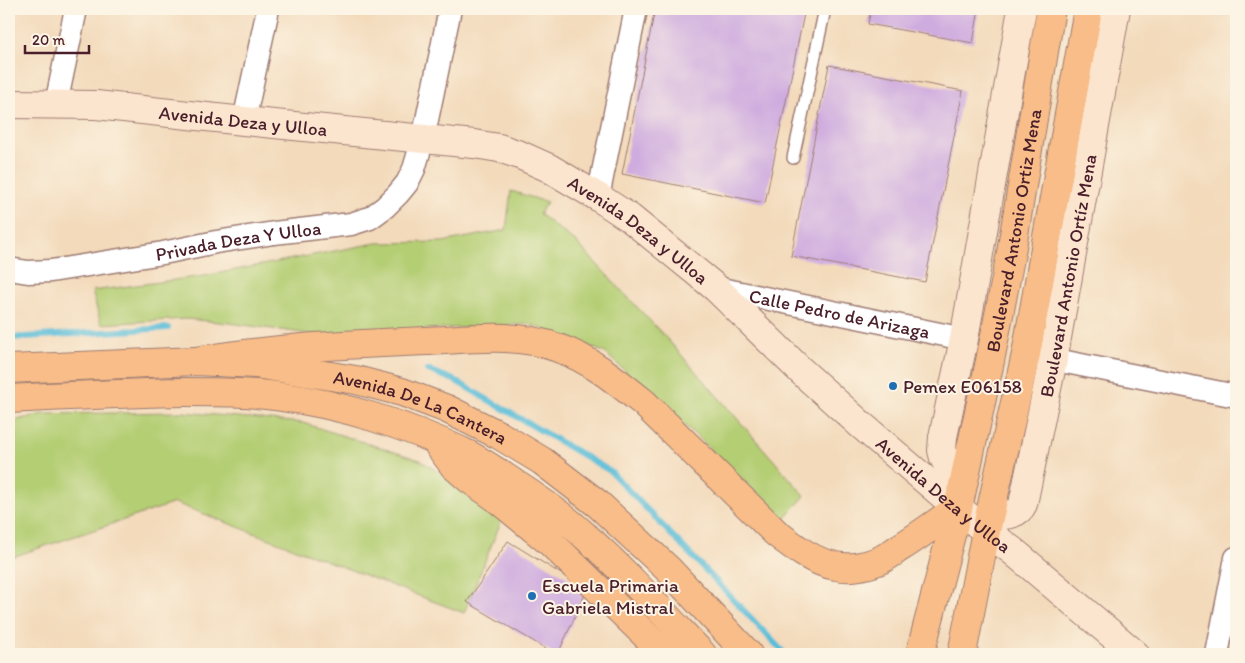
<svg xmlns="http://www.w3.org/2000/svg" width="1245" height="663" font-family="Itim,sans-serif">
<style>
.green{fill:#b4ce73;stroke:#7f764f}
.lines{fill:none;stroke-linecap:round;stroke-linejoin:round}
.stream{stroke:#5abdd8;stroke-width:6}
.building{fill:#cfacdf}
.lane-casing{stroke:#9e7c73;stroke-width:14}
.street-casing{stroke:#9e7c73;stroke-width:25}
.secondary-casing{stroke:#9e7c73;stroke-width:30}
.primary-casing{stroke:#9e7c73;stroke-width:30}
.lane{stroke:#fff;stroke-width:11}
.street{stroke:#fff;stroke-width:22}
.secondary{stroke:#fce5cf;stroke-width:28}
.primary{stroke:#f8bd88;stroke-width:28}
.poi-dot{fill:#1f6fb2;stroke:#fcf5e5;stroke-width:2}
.labels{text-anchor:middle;stroke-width:4;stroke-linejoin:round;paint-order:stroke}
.street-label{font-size:19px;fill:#4a1f2b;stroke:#fcf5e5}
.poi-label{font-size:19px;fill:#4a1f2b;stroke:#fcf5e5;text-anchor:start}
</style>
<rect width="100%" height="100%" fill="#fcf5e5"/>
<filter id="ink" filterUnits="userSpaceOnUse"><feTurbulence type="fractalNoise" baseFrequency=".02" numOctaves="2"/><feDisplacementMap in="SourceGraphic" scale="10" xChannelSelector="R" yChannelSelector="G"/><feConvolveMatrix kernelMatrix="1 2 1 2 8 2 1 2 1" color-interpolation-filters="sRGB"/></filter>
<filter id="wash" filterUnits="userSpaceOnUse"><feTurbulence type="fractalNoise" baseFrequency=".0096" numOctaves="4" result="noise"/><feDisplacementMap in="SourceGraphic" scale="20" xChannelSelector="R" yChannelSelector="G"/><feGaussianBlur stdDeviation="1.12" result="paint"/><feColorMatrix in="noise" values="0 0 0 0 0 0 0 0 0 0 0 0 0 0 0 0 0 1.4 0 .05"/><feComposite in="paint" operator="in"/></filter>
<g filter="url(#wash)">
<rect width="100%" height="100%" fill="#f3dabb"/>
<g class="green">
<path d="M511 191 547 202 539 214 576 242 669 341 805 496 782 521 702 441 604 352 529 324 317 335 229 323 186 319 101 324 92 291 204 276 376 243 442 242 506 230Z"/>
<path d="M183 412 303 423 420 460 504 514 464 613 175 503 9 558V422L42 414Z"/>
</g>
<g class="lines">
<g class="stream">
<path d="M9 338 168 328"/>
<path d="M428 370 454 380 610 471 716 581 785 654"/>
</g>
</g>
<g id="blocks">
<g class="building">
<path d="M655 9H805L765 203 622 174Z"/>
<path d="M871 9H979L973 43 868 24Z"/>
<path d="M829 65 963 91 925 282 791 256Z"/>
<path d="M508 541 587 590 558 654H555L467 602Z"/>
</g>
</g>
</g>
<g filter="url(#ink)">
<use href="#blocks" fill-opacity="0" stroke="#9e7c73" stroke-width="1"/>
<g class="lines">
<defs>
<path id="lane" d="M793 158 825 9"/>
<g id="street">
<path d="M56 104 76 9"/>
<path d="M244 121 268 9"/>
<path d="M598 197 636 9"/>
<path id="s1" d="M9 269 28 272 51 271 163 253 216 242 274 233 351 224 370 218 385 207 398 194 407 183 414 169 423 139 450 9"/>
<path id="s2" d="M716 288 964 339"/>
<path d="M1036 356 1236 396"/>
<path d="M1217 654 1236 558"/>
</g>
<g id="secondary">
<path id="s3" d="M9 104 96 105 244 121 474 144 499 148 520 155 549 168 598 197 630 218 716 288 800 370 860 424 958 508 986 531 1014 552 1135 654"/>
<path d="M961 490 944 458 942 450 943 437 964 339 1022 9"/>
<path id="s4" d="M989 516C1002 515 1017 517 1023 504L1053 360 1116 9"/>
</g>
<g id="primary">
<path d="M196 361C274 348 348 344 426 341 469 339 517 332 558 348 590 359 618 382 644 403L776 533C794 547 813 562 836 566 849 569 866 566 878 561 886 558 893 552 901 547 920 535 939 521 958 508"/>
<path id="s5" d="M9 369 196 361 255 364 356 380 402 392 447 409 499 435 542 461 598 504 669 570 748 654"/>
<path d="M9 399C67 396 126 393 185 392 217 392 250 392 282 397 341 404 408 426 461 451 477 458 491 468 505 477 532 495 560 513 584 535 626 572 664 614 702 654"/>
<path d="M439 446 454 466 469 479 495 497 551 543 665 654"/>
<path id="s6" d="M920 654 958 508 990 361 1011 253 1051 9"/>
<path d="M962 654 986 531 1026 354 1088 9"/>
</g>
</defs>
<use href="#lane" class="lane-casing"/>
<use href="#street" class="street-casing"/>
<use href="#secondary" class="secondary-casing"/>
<use href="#primary" class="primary-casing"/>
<use href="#lane" class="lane"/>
<use href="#street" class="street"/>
<use href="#secondary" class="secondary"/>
<use href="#primary" class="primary"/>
</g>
</g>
<g class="poi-dot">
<circle cx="893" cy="386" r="5"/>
<circle cx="532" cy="596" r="5"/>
</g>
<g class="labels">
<g class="street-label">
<text dy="7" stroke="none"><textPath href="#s3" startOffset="235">Avenida Deza y Ulloa</textPath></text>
<text dy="7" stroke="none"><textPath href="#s3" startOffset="655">Avenida Deza y Ulloa</textPath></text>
<text dy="7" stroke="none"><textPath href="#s6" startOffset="434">Boulevard Antonio Ortiz Mena</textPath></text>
<text dy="7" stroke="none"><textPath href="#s1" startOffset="232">Privada Deza Y Ulloa</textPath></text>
<text dy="7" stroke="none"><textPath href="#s4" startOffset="271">Boulevard Antonio Ortíz Mena</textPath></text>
<text dy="7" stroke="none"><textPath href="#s2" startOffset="126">Calle Pedro de Arizaga</textPath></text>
<text dy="7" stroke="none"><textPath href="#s5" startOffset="418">Avenida De La Cantera</textPath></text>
<text dy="7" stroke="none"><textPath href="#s3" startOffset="1060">Avenida Deza y Ulloa</textPath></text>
</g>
<g class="poi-label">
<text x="903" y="393">Pemex E06158</text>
<text x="542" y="592">Escuela Primaria<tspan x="542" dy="22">Gabriela Mistral</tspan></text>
</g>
</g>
<rect width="1245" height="663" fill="none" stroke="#fcf5e5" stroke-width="30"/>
<path d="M25 45v8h64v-8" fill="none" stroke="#4a1f2b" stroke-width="2.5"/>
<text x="32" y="45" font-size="15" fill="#4a1f2b" stroke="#fcf5e5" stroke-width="4" paint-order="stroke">20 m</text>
</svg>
